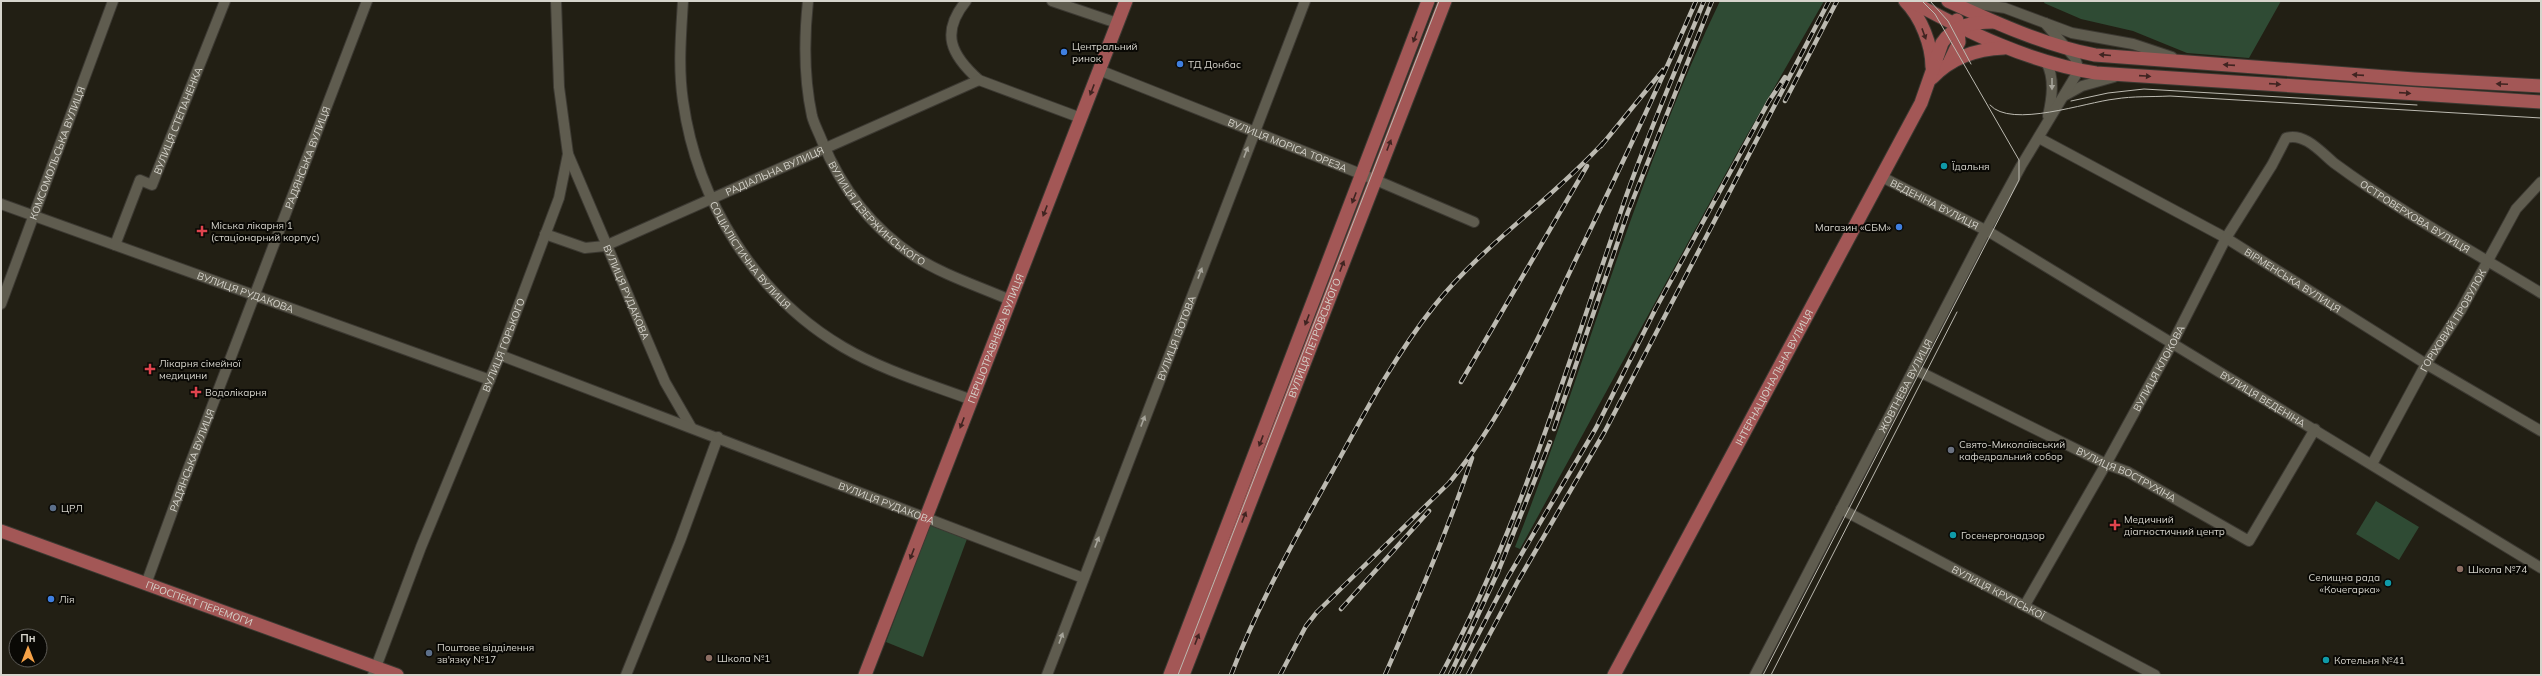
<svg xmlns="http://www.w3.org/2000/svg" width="2542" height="676" font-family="Mulish,sans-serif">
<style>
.green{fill:#2f4b34}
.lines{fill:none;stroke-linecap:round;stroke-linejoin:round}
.minor-casing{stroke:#3c3932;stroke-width:12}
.major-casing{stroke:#3c3932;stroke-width:15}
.minor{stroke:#5f5c4f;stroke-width:10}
.major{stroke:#a35756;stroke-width:13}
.tram{stroke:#bcbab1;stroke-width:1}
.rail-casing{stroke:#bcbab1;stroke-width:4.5}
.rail{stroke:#0a0905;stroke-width:3;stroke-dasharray:9;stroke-linecap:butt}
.oneway{fill:#402421}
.oneway2{fill:#a6a49a}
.shop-dot{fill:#3f7fe0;stroke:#0a0905;stroke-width:1.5}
.culture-dot{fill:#0f9aa8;stroke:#0a0905;stroke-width:1.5}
.health-dot{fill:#e0444e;stroke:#0a0905;stroke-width:1.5}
.worship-dot{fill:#6b7280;stroke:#0a0905;stroke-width:1.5}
.service-dot{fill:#5c6f8a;stroke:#0a0905;stroke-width:1.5}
.education-dot{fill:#8d6e63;stroke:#0a0905;stroke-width:1.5}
.labels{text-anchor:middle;stroke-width:4;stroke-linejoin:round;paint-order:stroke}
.poi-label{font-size:10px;fill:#d6d4cc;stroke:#0a0905;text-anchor:start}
.street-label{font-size:10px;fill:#d6d4cc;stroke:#0a0905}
</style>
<rect width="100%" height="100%" fill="#221f14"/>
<g class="green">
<path d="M1720 1H1824L1743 142 1520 549 1515 547C1586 366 1636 176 1720 1Z"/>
<path d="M2045 1H2281L2249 58 2187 53 2133 31 2081 19 2044 3Z"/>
<path d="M2376 501 2419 527 2399 560 2356 534Z"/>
<path d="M930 525 967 539 923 657 886 642Z"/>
</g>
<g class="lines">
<defs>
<g id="minor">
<path id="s1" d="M683 1C681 34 678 68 683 101 697 201 755 295 843 347 882 370 929 384 972 400"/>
<path id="s2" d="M808 1C804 39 804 79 812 116 814 124 819 133 822 141 841 187 872 228 914 256 943 275 978 286 1010 300"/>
<path d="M966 1C940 33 951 55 979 80L1081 118"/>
<path d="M1052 1 1117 23"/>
<path d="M1959 1 2005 8 2072 33 2133 44 2172 57"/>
<path d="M2046 62C2055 78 2052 98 2048 116"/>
<path id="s3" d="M1099 70 1371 178 1474 222"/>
<path d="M2064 96 2082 86 2114 77"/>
<path id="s4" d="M2039 138 2226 238 2426 364 2541 431"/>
<path id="s5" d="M568 154 665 382 691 427"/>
<path id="s6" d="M1882 177 1991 233 2541 568"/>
<path id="s7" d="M1 204 490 380"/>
<path id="s8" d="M545 234 585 248 605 246 979 80"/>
<path id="s9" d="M115 245 140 180 152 185 225 1"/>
<path id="s10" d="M1 304 113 1"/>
<path id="s11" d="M500 355 1083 578"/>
<path id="s12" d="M1914 369 2106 464 2128 472 2249 541 2315 429"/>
<path id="s13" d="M2372 464 2426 364 2461 310 2516 209 2541 182"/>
<path id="s14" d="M1841 509 2155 675"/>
<path id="s15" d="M146 584 182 485 367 1"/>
<path id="s16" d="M2025 605 2106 464 2173 342 2226 238 2272 165 2286 138C2304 132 2321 152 2334 163 2399 211 2472 251 2541 293"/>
<path id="s17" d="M373 675 421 547 500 355 559 198 568 154 559 87 556 1"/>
<path d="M626 675 680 541 718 437"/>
<path id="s18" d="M1047 675 1305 1"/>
<path id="s19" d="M1755 675 1986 230 2021 166 2079 70 2075 58 2045 23"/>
</g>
<g id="major">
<path d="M1905 1C1921 17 1932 45 1932 67"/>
<path d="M1911 1C1969 33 2029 62 2096 73L2541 102"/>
<path d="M1948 1C1996 23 2044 45 2095 55L2414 79 2541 86"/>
<path d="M1950 61 1959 42 1957 20"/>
<path d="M1932 78C1952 57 1976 49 2004 48"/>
<path id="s20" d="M1 531 397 675"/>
<path id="s21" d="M865 675 1126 1"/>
<path d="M1170 675 1428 1"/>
<path id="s22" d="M1183 675 1445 1"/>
<path id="s23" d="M1614 675 1921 103 1942 43C1954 25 1973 22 1994 22"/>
</g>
</defs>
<use href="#minor" class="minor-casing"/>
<use href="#major" class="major-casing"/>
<use href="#minor" class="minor"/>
<use href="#major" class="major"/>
<g class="tram">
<path d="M1930 1 1948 21 1971 64"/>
<path d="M2071 101 2108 93 2144 89 2417 105"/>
<path d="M1990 105C2011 129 2086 102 2115 99 2133 96 2151 97 2170 96L2541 118"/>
<path d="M1178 675 1439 1"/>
<path d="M1763 675 2019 180V160L1935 14 1922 1"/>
<path d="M1771 675 1957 312"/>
</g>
<defs>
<g id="rail">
<path d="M1785 101 1837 1"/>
<path d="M1601 146 1663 70"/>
<path d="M1461 382 1587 166"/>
<path d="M1554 429 1628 212 1712 1"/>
<path d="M1341 609 1429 511"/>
<path d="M1231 675C1259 602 1298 533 1336 465 1366 410 1396 354 1435 305 1484 244 1551 200 1604 142"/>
<path d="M1280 675 1306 626 1317 612 1449 483C1503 417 1539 337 1575 261 1617 175 1658 89 1696 1"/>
<path d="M1385 675C1416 603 1447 533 1472 458"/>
<path d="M1441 675C1520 528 1566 368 1621 211 1645 140 1676 70 1704 1"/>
<path d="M1450 675 1498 572 1550 442"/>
<path d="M1457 675 1508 577 1596 428 1656 308 1769 101 1785 77"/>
<path d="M1468 675 1518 581 1605 431 1829 1"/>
</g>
</defs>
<use href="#rail" class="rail-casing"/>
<use href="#rail" class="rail"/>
</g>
<defs><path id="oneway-solid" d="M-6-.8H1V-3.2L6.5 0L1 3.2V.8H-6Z"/></defs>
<g class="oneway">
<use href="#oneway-solid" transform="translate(1924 34) rotate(70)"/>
<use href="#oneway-solid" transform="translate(1415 37) rotate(110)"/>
<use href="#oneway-solid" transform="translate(2105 55) rotate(-175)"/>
<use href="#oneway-solid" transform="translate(2229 65) rotate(-176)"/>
<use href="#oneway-solid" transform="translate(2358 75) rotate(-176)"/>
<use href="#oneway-solid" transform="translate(2145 76) rotate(4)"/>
<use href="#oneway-solid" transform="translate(2275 84) rotate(4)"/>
<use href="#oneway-solid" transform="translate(2502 84) rotate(-177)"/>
<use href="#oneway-solid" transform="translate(1092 90) rotate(111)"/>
<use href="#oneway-solid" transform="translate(2405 93) rotate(4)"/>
<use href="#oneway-solid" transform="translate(1389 145) rotate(-69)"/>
<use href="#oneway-solid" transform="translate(1354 198) rotate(111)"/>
<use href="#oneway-solid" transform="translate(1045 211) rotate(111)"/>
<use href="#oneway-solid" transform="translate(1342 266) rotate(-69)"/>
<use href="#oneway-solid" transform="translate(1307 320) rotate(111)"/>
<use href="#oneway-solid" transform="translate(962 423) rotate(111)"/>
<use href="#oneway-solid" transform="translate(1261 441) rotate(111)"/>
<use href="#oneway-solid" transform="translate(1244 517) rotate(-69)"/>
<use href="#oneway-solid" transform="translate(912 554) rotate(111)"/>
<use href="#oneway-solid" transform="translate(1197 639) rotate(-69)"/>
</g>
<g class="oneway2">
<use href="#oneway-solid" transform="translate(2052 84) rotate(90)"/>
<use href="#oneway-solid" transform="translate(1246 152) rotate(-69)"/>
<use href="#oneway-solid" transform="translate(1200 273) rotate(-69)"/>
<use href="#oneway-solid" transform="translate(1143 421) rotate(-69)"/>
<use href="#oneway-solid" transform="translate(1097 542) rotate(-69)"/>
<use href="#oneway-solid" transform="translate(1061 638) rotate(-70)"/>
</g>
<g class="shop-dot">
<circle cx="1064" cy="52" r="4"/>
<circle cx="1180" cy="64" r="4"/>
<circle cx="1899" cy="227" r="4"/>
<circle cx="51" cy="599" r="4"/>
</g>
<g class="culture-dot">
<circle cx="1944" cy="166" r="4"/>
<circle cx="1953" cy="535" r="4"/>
<circle cx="2388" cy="583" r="4"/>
<circle cx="2326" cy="660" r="4"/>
</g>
<g class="health-dot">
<path d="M200 225h4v4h4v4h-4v4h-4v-4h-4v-4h4z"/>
<path d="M148 363h4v4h4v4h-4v4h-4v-4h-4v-4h4z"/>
<path d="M194 386h4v4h4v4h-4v4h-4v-4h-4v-4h4z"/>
<path d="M2113 519h4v4h4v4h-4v4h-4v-4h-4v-4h4z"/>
</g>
<circle class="worship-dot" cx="1951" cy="450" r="4"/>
<g class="service-dot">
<circle cx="53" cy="508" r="4"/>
<circle cx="429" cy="653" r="4"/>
</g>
<g class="education-dot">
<circle cx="2460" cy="569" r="4"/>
<circle cx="709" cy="658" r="4"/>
</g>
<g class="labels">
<g class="poi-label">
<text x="1072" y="50">Центральний<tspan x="1072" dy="12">ринок</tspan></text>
<text x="1188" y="68">ТД Донбас</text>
<text x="1952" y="170">Їдальня</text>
<text x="211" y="229">Міська лікарня 1<tspan x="211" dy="12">(стаціонарний корпус)</tspan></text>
<text x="1891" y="231" text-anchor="end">Магазин «СБМ»</text>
<text x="159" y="367">Лікарня сімейної<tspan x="159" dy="12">медицини</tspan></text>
<text x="205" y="396">Водолікарня</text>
<text x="1959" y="448">Свято-Миколаївський<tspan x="1959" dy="12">кафедральний собор</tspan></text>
<text x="61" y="512">ЦРЛ</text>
<text x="2124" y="523">Медичний<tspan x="2124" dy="12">діагностичний центр</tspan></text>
<text x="1961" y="539">Госенергонадзор</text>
<text x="2468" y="573">Школа №74</text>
<text x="2380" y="581" text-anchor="end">Селищна рада<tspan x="2380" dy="12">«Кочегарка»</tspan></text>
<text x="59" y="603">Лія</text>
<text x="437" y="651">Поштове відділення<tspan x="437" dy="12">зв'язку №17</tspan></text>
<text x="717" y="662">Школа №1</text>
<text x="2334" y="664">Котельня №41</text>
</g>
<g class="street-label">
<text dy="4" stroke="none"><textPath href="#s9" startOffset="152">ВУЛИЦЯ СТЕПАНЕНКА</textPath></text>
<text dy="4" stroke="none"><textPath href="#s3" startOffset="203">ВУЛИЦЯ МОРІСА ТОРЕЗА</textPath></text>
<text dy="4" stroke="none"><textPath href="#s10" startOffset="161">КОМСОМОЛЬСЬКА ВУЛИЦЯ</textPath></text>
<text dy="4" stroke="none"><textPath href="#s15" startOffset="456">РАДЯНСЬКА ВУЛИЦЯ</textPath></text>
<text dy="4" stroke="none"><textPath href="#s8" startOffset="248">РАДІАЛЬНА ВУЛИЦЯ</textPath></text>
<text dy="4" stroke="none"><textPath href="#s6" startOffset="59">ВЕДЕНІНА ВУЛИЦЯ</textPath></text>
<text dy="4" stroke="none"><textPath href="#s2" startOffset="235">ВУЛИЦЯ ДЗЕРЖИНСЬКОГО</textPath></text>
<text dy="4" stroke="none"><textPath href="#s16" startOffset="689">ОСТРОВЕРХОВА ВУЛИЦЯ</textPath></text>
<text dy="4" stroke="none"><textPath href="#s1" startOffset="271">СОЦІАЛІСТИЧНА ВУЛИЦЯ</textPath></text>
<text dy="4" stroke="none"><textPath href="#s4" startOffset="291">ВІРМЕНСЬКА ВУЛИЦЯ</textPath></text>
<text dy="4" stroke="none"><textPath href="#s7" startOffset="260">ВУЛИЦЯ РУДАКОВА</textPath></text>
<text dy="4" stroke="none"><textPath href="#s5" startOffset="150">ВУЛИЦЯ РУДАКОВА</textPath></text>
<text dy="4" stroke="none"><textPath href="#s13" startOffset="165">ГОРІХОВИЙ ПРОВУЛОК</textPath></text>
<text dy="4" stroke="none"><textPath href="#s21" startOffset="361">ПЕРШОТРАВНЕВА ВУЛИЦЯ</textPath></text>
<text dy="4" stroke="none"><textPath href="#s18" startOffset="361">ВУЛИЦЯ ІЗОТОВА</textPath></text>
<text dy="4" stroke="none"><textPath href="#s22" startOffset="362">ВУЛИЦЯ ПЕТРОВСЬКОГО</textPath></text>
<text dy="4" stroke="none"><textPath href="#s17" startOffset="355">ВУЛИЦЯ ГОРЬКОГО</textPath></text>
<text dy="4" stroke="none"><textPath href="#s16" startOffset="272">ВУЛИЦЯ КЛОКОВА</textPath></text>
<text dy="4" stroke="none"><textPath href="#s23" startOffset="338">ІНТЕРНАЦІОНАЛЬНА ВУЛИЦЯ</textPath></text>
<text dy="4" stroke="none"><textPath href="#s19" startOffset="326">ЖОВТНЕВА ВУЛИЦЯ</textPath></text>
<text dy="4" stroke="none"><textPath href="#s6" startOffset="441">ВУЛИЦЯ ВЕДЕНІНА</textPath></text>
<text dy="4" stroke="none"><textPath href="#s15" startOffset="132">РАДЯНСЬКА ВУЛИЦЯ</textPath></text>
<text dy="4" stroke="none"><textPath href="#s12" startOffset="237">ВУЛИЦЯ ВОСТРУХІНА</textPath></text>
<text dy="4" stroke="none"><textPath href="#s11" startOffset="414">ВУЛИЦЯ РУДАКОВА</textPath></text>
<text dy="4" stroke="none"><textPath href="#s14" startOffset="178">ВУЛИЦЯ КРУПСЬКОЇ</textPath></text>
<text dy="4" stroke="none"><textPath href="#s20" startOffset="211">ПРОСПЕКТ ПЕРЕМОГИ</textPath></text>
</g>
</g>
<rect width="2542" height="676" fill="none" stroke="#d6d4cc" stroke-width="4"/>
<g transform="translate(28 648)"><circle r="19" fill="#0a0905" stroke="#5c5a55"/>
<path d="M0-3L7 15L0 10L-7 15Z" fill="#f6a247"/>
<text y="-6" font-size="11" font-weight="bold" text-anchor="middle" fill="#d6d4cc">Пн</text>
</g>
</svg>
